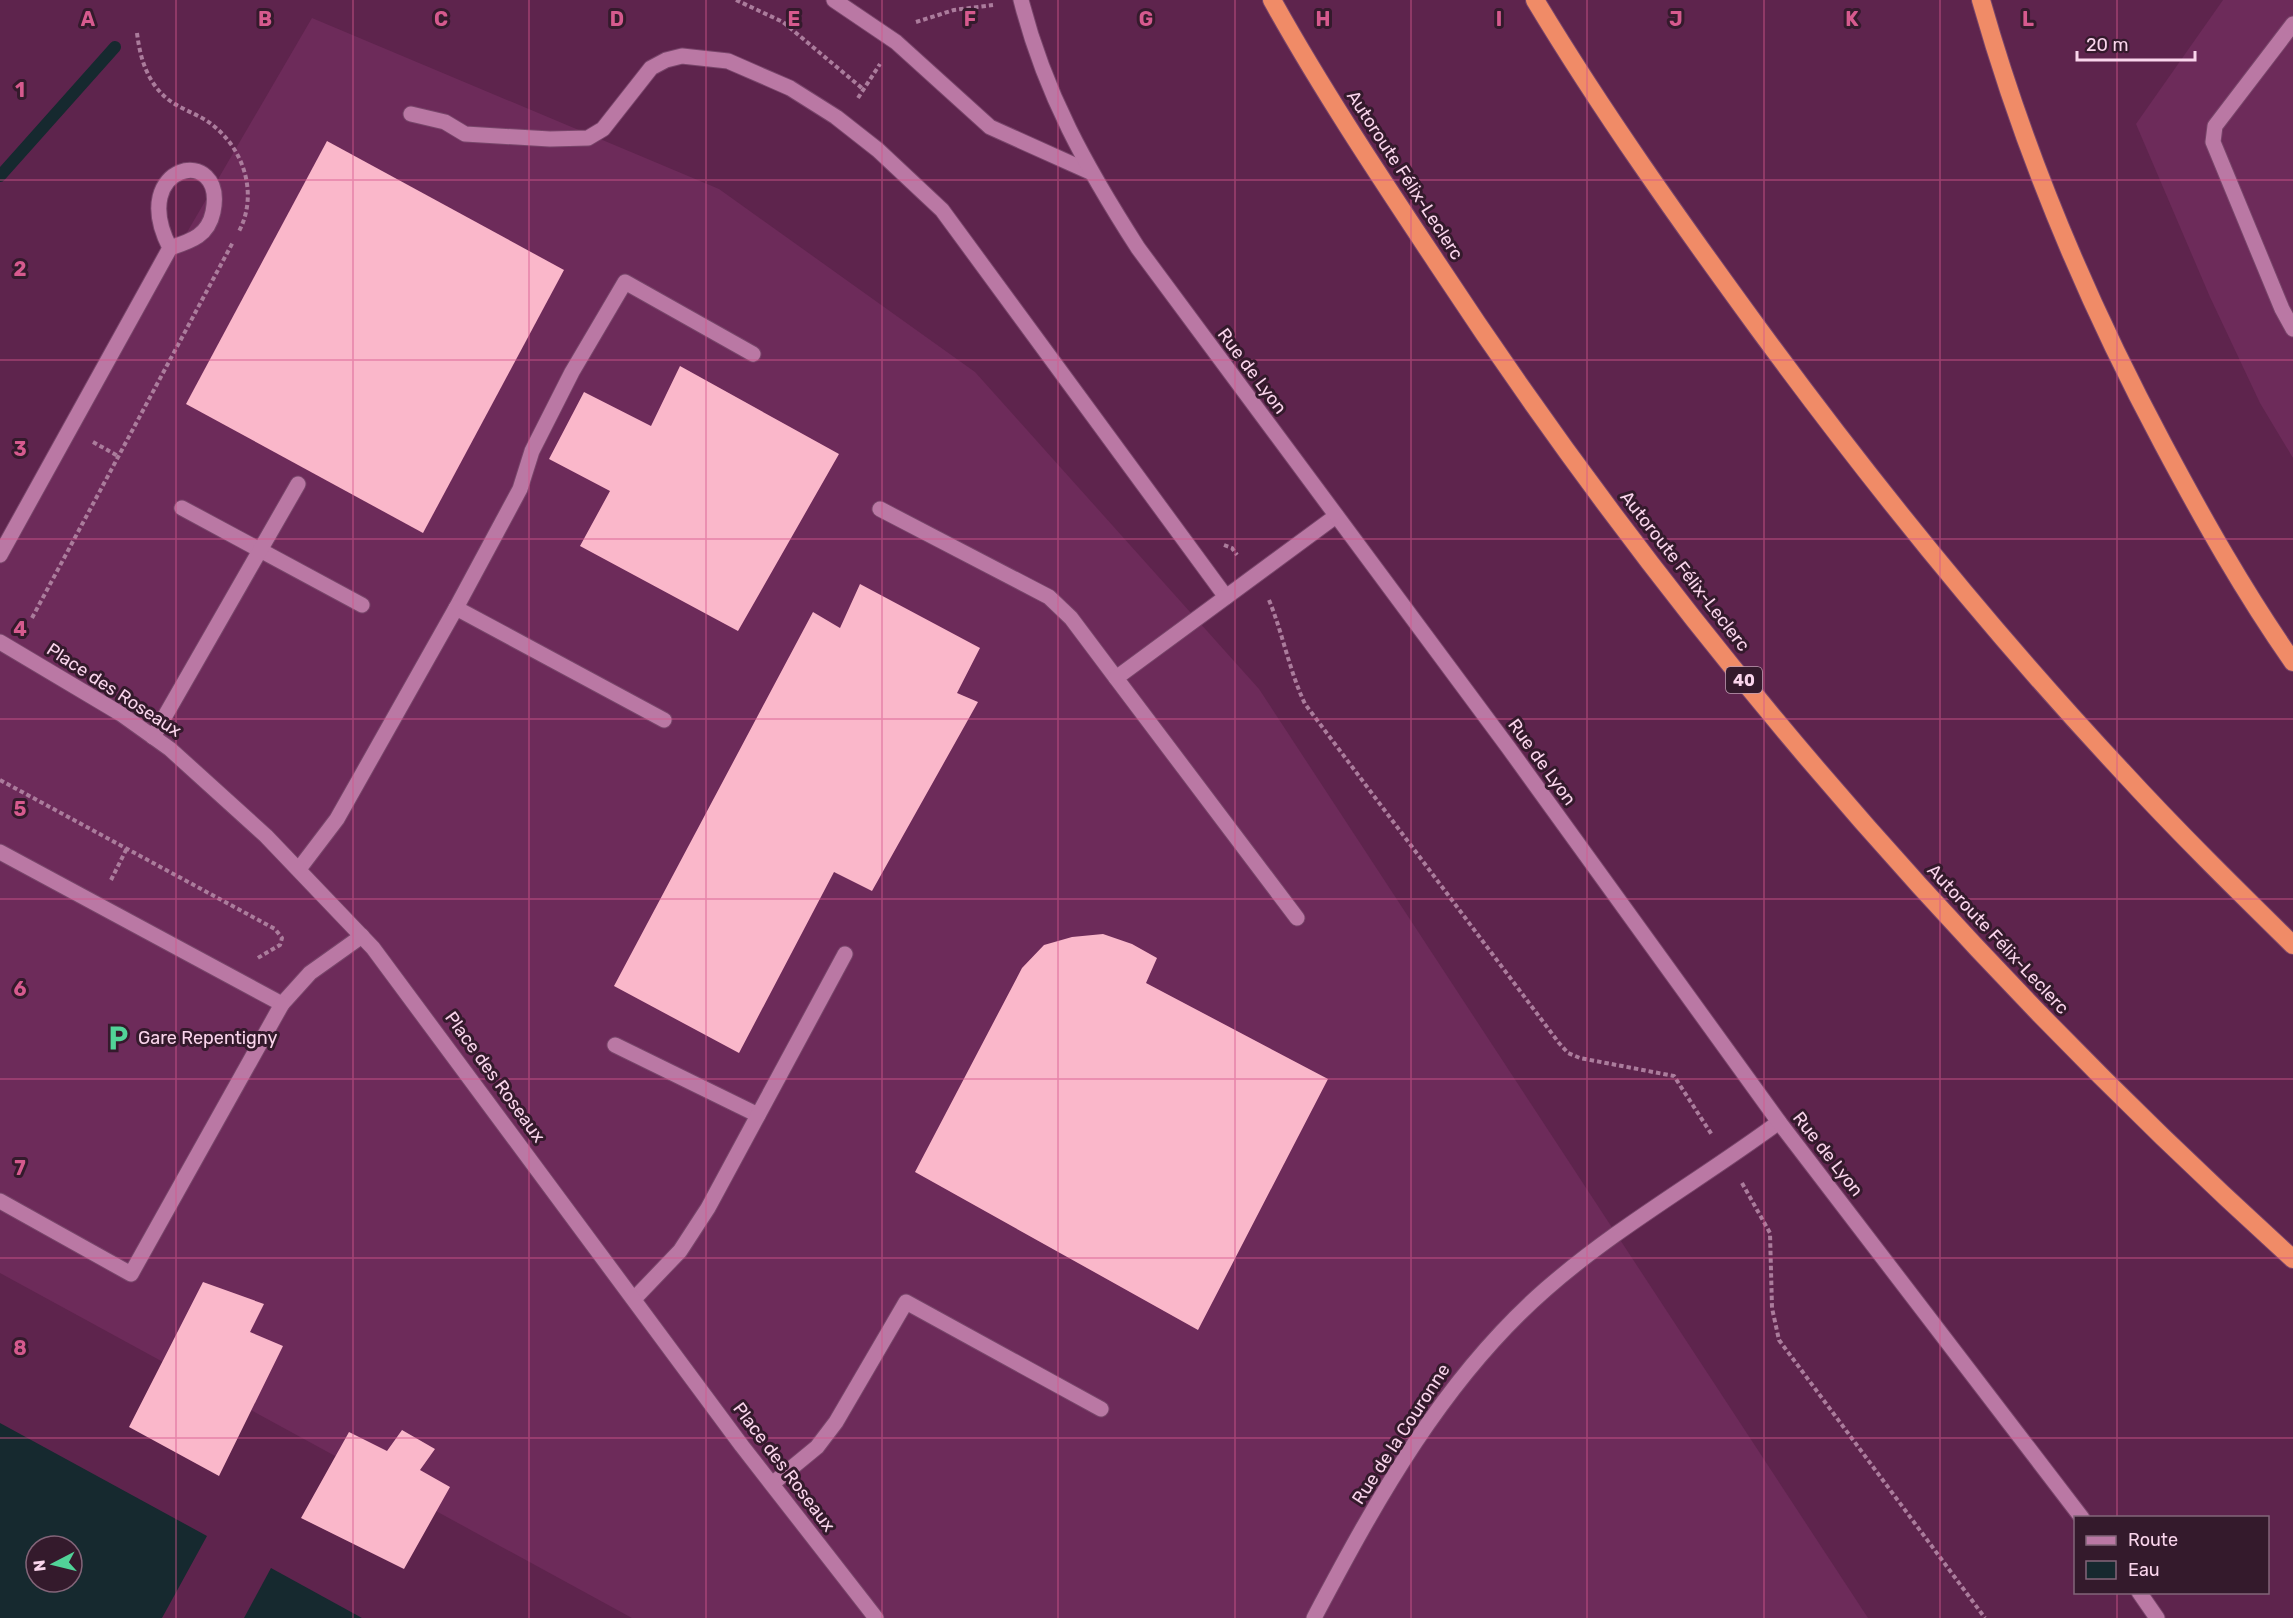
<svg xmlns="http://www.w3.org/2000/svg" width="2293" height="1618" font-family="Rubik,sans-serif">
<style>
.built{fill:#6d2b5a}
.water{fill:#16292f;fill-rule:evenodd}
.lines{fill:none;stroke-linecap:round;stroke-linejoin:round}
.stream{stroke:#16292f;stroke-width:12}
.building{fill:#fab7ca}
.lane-casing{stroke:#78456a;stroke-width:17}
.street-casing{stroke:#78456a;stroke-width:17}
.secondary-casing{stroke:#78456a;stroke-width:17}
.highway-casing{stroke:#78456a;stroke-width:20}
.path{stroke:#ab7c9c;stroke-width:4;stroke-dasharray:4.5 3;stroke-linecap:butt}
.lane{stroke:#ba78a4;stroke-width:15}
.street{stroke:#ba78a4;stroke-width:15}
.secondary{stroke:#ba78a4;stroke-width:15}
.highway{stroke:#f08b67;stroke-width:18}
.grid{fill:none;stroke:#d65a8e;stroke-width:1.5;stroke-opacity:0.55}
.labels{text-anchor:middle;stroke-width:6;stroke-linejoin:round;paint-order:stroke}
.shield{fill:#341a2c;stroke:#bf9db2;stroke-width:1.5}
.shield-label{font-size:16px;font-weight:bold;fill:#fad5ec}
.street-label{font-size:18px;fill:#fad5ec;stroke:#341a2c}
.poi-label{font-size:18px;fill:#fad5ec;stroke:#341a2c;text-anchor:start}
.grid-label{font-size:20px;text-anchor:middle;font-weight:bold;fill:#d65a8e;stroke:#341a2c;stroke-width:6;stroke-linejoin:round;paint-order:stroke}
</style>
<rect width="100%" height="100%" fill="#5e244d"/>
<g class="built">
<path d="M2223 0H2293V458L2260 403 2210 297 2136 124Z"/>
<path d="M312 18 719 189 975 372 1259 689 1868 1618H632L0 1273V553Z"/>
</g>
<g class="water">
<path d="M0 1423 207 1536 162 1618H0ZM36 1546H72V1582H36Z"/>
<path d="M271 1568 362 1618H244Z"/>
</g>
<g class="lines">
<path class="stream" d="M0 176 115 47"/>
</g>
<g class="building">
<path d="M327 141 564 270 423 533 186 404Z"/>
<path d="M680 366 839 454 738 631 580 546 610 491 549 459 584 392 651 426Z"/>
<path d="M860 584 980 648 957 693 978 702 872 891 834 872 739 1053 614 986 813 612 840 628Z"/>
<path d="M1103 934 1132 944 1157 958 1146 983 1328 1079 1198 1330 915 1172 1022 968 1044 945 1072 937Z"/>
<path d="M203 1282 264 1304 250 1332 283 1346 219 1476 129 1427Z"/>
<path d="M402 1430 435 1449 420 1470 450 1487 404 1569 301 1518 349 1432 387 1451Z"/>
</g>
<g class="lines">
<defs>
<g id="lane">
<path d="M2293 24 2215 126 2213 142 2282 309 2293 329"/>
<path d="M411 114 445 122 465 134 550 139 588 138 603 129 651 68 666 60 682 56 728 61 790 88 836 117 878 150 942 210 1226 597"/>
<path d="M182 508 362 605"/>
<path d="M880 509 1049 597 1071 618 1116 678"/>
<path d="M0 555 170 248C191 241 208 236 213 212 227 143 126 163 170 248"/>
<path d="M456 608 520 489 532 451 572 372 625 282 753 354"/>
<path d="M153 737 298 484"/>
<path d="M0 852 282 1004 310 973 362 936"/>
<path d="M299 869 337 819 456 608 664 720"/>
<path d="M1297 918 1116 678 1336 516"/>
<path d="M615 1045 758 1115"/>
<path d="M0 1201 131 1274 282 1004"/>
<path d="M634 1299 680 1251 708 1208 845 954"/>
<path d="M772 1484 817 1447 836 1422 906 1302 1101 1409"/>
</g>
<g id="street">
<path d="M0 642 121 714 170 749 266 836 373 948 742 1446 876 1618"/>
<path d="M1314 1618C1377 1499 1443 1379 1546 1289 1618 1226 1702 1179 1779 1122"/>
</g>
<g id="secondary">
<path d="M834 0 896 42 990 127 1090 172"/>
<path d="M1021 0C1045 94 1086 167 1138 248L1508 747 1779 1122 2082 1518"/>
<path d="M2139 1592 2157 1618"/>
</g>
<g id="highway">
<path d="M1272 0C1322 90 1380 177 1437 263 1678 630 1968 964 2293 1259"/>
<path d="M1535 0C1603 113 1680 221 1758 328 1871 482 1991 631 2122 771 2177 831 2235 888 2293 945"/>
<path d="M1981 0C2025 155 2087 302 2163 444 2203 519 2244 592 2293 662"/>
</g>
</defs>
<use href="#lane" class="lane-casing"/>
<use href="#street" class="street-casing"/>
<use href="#secondary" class="secondary-casing"/>
<use href="#highway" class="highway-casing"/>
<g class="path">
<path d="M736 0 783 22 863 89"/>
<path d="M916 22 954 10 993 5"/>
<path d="M137 33C140 57 146 78 163 95 175 107 193 112 207 121 243 145 260 194 238 233"/>
<path d="M858 98 880 64"/>
<path d="M93 442 118 456"/>
<path d="M1224 545 1232 548 1237 555"/>
<path d="M1269 600C1283 634 1289 670 1305 704L1559 1043 1568 1053 1580 1058 1674 1076 1712 1135"/>
<path d="M32 618 233 242"/>
<path d="M0 780 275 929 282 938 280 945 256 959"/>
<path d="M111 880 127 848"/>
<path d="M1742 1183 1770 1233 1772 1308 1779 1340 1985 1618"/>
</g>
<use href="#lane" class="lane"/>
<use href="#street" class="street"/>
<use href="#secondary" class="secondary"/>
<use href="#highway" class="highway"/>
</g>
<path class="grid" d="M176 0V1618M353 0V1618M529 0V1618M706 0V1618M882 0V1618M1058 0V1618M1235 0V1618M1411 0V1618M1587 0V1618M1764 0V1618M1940 0V1618M2117 0V1518M0 180H2293M0 360H2293M0 539H2293M0 719H2293M0 899H2293M0 1079H2293M0 1258H2293M0 1438H2293M2117 1592V1618"/>
<defs>
<symbol id="parking-bare" viewBox="-9 -9 18 18"><path d="M-3.5-5.5H1a3.5 3.5 0 0 1 0 7H-1V5.5H-3.5ZM-1-3.4V-.6H.8a1.4 1.4 0 0 0 0-2.8Z" fill="#51d398" stroke="#341a2c" stroke-width="2.5" paint-order="stroke"/></symbol>
</defs>
<g fill-rule="evenodd">
<use href="#parking-bare" x="99" y="1019" width="38" height="38"/>
</g>
<g class="labels">
<rect class="shield" x="1726" y="667" width="36" height="26" rx="4.5"/>
<g class="shield-label">
<text x="1744" y="686">40</text>
</g>
<g class="street-label">
<text transform="translate(1405 175) rotate(57)" y="6">Autoroute Félix-Leclerc</text>
<text transform="translate(1252 371) rotate(53)" y="6">Rue de Lyon</text>
<text transform="translate(1685 571) rotate(52)" y="6">Autoroute Félix-Leclerc</text>
<text transform="translate(114 690) rotate(33)" y="6">Place des Roseaux</text>
<text transform="translate(1542 762) rotate(54)" y="6">Rue de Lyon</text>
<text transform="translate(1998 939) rotate(47)" y="6">Autoroute Félix-Leclerc</text>
<text transform="translate(495 1077) rotate(54)" y="6">Place des Roseaux</text>
<text transform="translate(1828 1154) rotate(52)" y="6">Rue de Lyon</text>
<text transform="translate(1401 1434) rotate(-57)" y="6">Rue de la Couronne</text>
<text transform="translate(784 1467) rotate(53)" y="6">Place des Roseaux</text>
</g>
<g class="poi-label">
<text x="138" y="1044">Gare Repentigny</text>
</g>
</g>
<g class="grid-label">
<text x="88" y="26">A</text>
<text x="265" y="26">B</text>
<text x="441" y="26">C</text>
<text x="617" y="26">D</text>
<text x="794" y="26">E</text>
<text x="970" y="26">F</text>
<text x="1146" y="26">G</text>
<text x="1323" y="26">H</text>
<text x="1499" y="26">I</text>
<text x="1676" y="26">J</text>
<text x="1852" y="26">K</text>
<text x="2028" y="26">L</text>
<text x="20" y="97">1</text>
<text x="20" y="276">2</text>
<text x="20" y="456">3</text>
<text x="20" y="636">4</text>
<text x="20" y="816">5</text>
<text x="20" y="996">6</text>
<text x="20" y="1175">7</text>
<text x="20" y="1355">8</text>
</g>
<rect x="2074" y="1516" width="195" height="78" fill="#341a2c" stroke="#836579" stroke-width="1.5"/>
<rect x="2086" y="1536" width="30" height="9" fill="#ba78a4" stroke="#836579" stroke-width="1.5"/>
<text x="2128" y="1546" font-size="18" fill="#fad5ec">Route</text>
<rect x="2086" y="1561" width="30" height="18" fill="#16292f" stroke="#836579" stroke-width="1.5"/>
<text x="2128" y="1576" font-size="18" fill="#fad5ec">Eau</text>
<g transform="translate(54 1564) rotate(263)"><circle r="28" fill="#341a2c" stroke="#836579" stroke-width="1.5"/>
<path d="M0-4.5L10 22L0 15L-10 22Z" fill="#51d398"/>
<text y="-9" font-size="16" font-weight="bold" text-anchor="middle" fill="#fad5ec">N</text>
</g>
<path d="M2077 51v9h118v-9" fill="none" stroke="#fad5ec" stroke-width="3"/>
<text x="2086" y="51" font-size="18" fill="#fad5ec" stroke="#341a2c" stroke-width="4.5" paint-order="stroke">20 m</text>
</svg>
